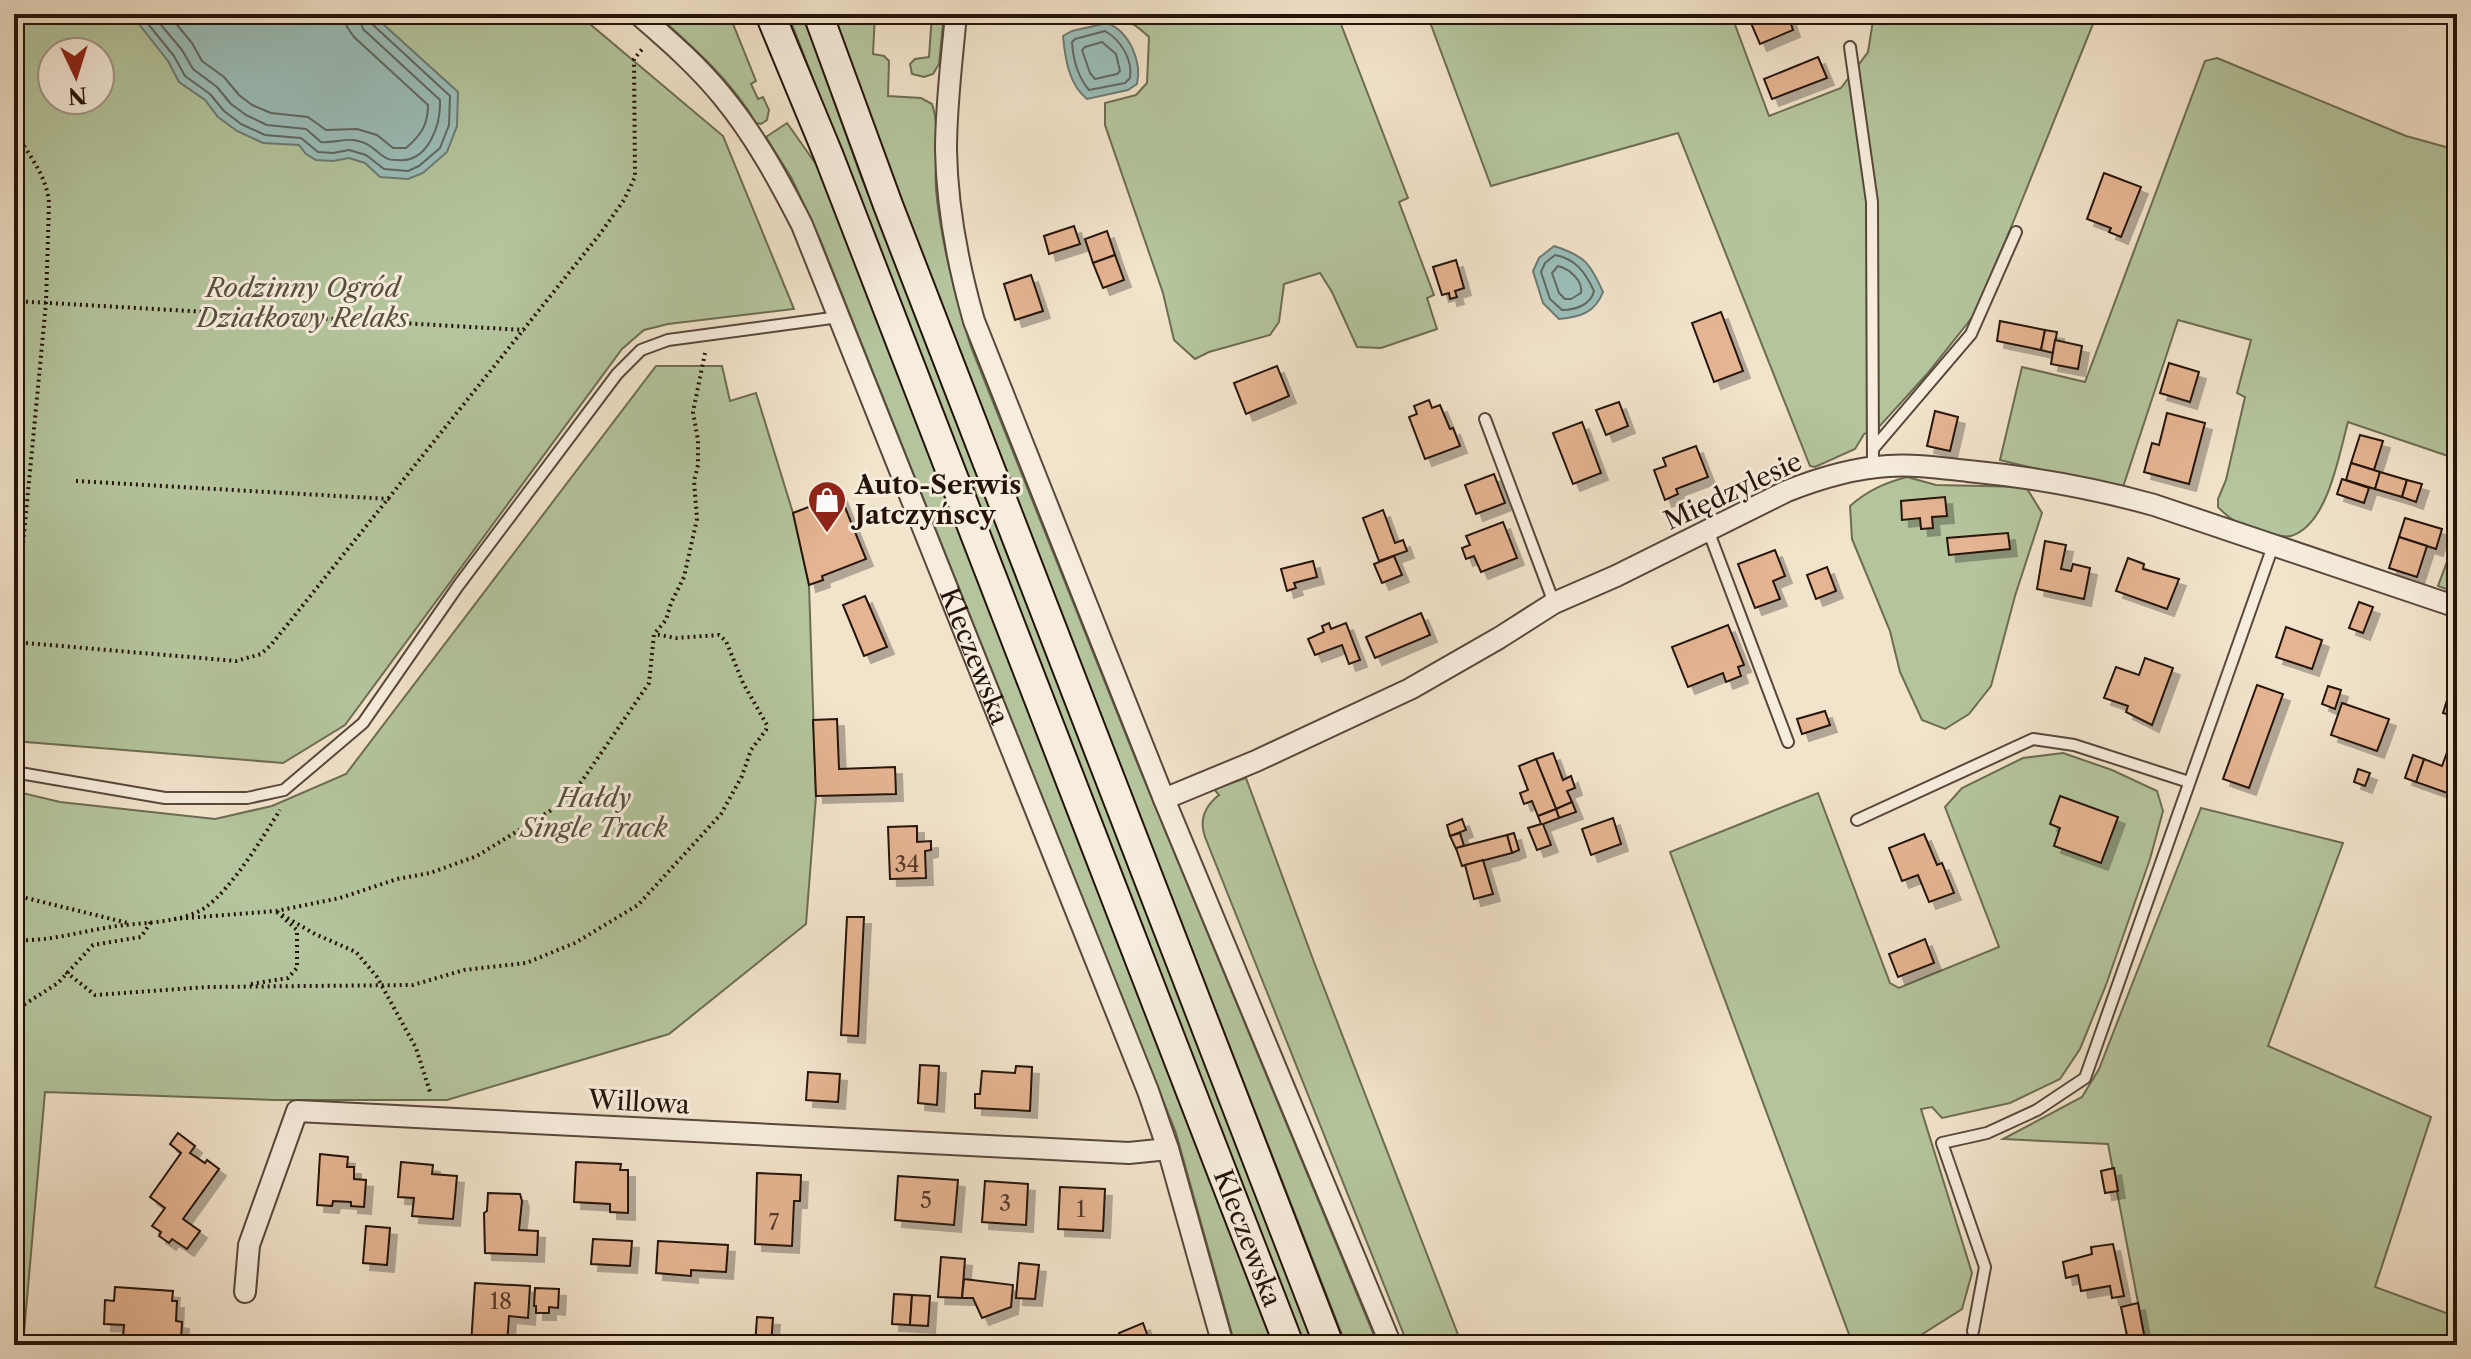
<svg xmlns="http://www.w3.org/2000/svg" width="2471" height="1359" font-family="'Libre Caslon Text',serif">
<style>
.green{fill:#b4c59d;stroke:#6c6c53;stroke-width:2;fill-rule:evenodd}
.water{fill:#9bbeb9;stroke:#6c7a73;stroke-width:2}
.lines{fill:none;stroke-linecap:round;stroke-linejoin:round}
.shore{stroke:#606861;stroke-width:2}
.building{fill:#e5b492;stroke:#251309;stroke-width:2;filter:url(#shadow)}
.service-casing{stroke:#58473a;stroke-width:14}
.minor-casing{stroke:#58473a;stroke-width:24}
.secondary-casing{stroke:#251309;stroke-width:32}
.path{stroke:#251309;stroke-width:4;stroke-dasharray:2 4;stroke-linecap:butt}
.service{stroke:#f7eddd;stroke-width:10}
.minor{stroke:#f7eddd;stroke-width:20}
.secondary{stroke:#f7eddd;stroke-width:28}
.labels{text-anchor:middle;stroke-width:6;stroke-linejoin:round;paint-order:stroke}
.number-label{font-size:22px;fill:#553b2b}
.park-label{font-size:26px;font-style:italic;fill:#57513d;stroke:#f7eddd}
.poi-label{font-size:26px;font-weight:bold;fill:#251309;stroke:#f7eddd;text-anchor:start}
.street-label{font-size:26px;fill:#251309;stroke:#f7eddd}
</style>
<defs>
<filter id="shadow"><feDropShadow dx="7" dy="7" stdDeviation="0" flood-color="#0004"/></filter>
</defs>
<rect width="100%" height="100%" fill="#f2e3cb"/>
<filter id="stains"><feTurbulence type="fractalNoise" baseFrequency=".0025" numOctaves="4"/><feColorMatrix values="0 0 0 0 .2 0 0 0 0 .09 0 0 0 0 .02 0 0 0 .5 -.17"/></filter>
<radialGradient id="worn" r=".72"><stop offset=".6" stop-color="#630" stop-opacity="0"/><stop offset="1" stop-color="#630" stop-opacity=".3"/></radialGradient>
<g class="green">
<path d="M14 14H578L723 136 794 309 668 324 644 330 622 349 345 725 283 763 14 741ZM52 52H100V100H52Z"/>
<path d="M656 14H729L756 81 751 84 758 99 763 97 769 110 767 120 761 124 756 123C732 81 692 46 656 14Z"/>
<path d="M788 14H803L859 171 1314 1345H1304Z"/>
<path d="M831 14H875L873 54 884 56 889 61 888 96 921 98 932 104C941 130 934 163 936 190 941 244 955 296 971 347L1138 765 1378 1345H1346L881 152Z"/>
<path d="M932 14H944L939 64 933 74 924 77 912 74 910 64 915 59 929 57Z"/>
<path d="M1095 14H1337L1408 198 1399 202 1434 295 1427 298 1437 329 1381 348 1357 347 1332 292 1320 273 1284 284 1279 322 1270 335 1209 352 1195 359 1174 340 1163 293 1105 125V103L1136 95 1147 83 1149 37C1129 18 1121 17 1095 14Z"/>
<path d="M1427 14H1731L1769 116 1841 88 1868 52 1874 14H2097L2010 230 1974 315 1927 374 1878 428 1864 434 1855 449 1815 467 1810 466 1678 133 1491 186Z"/>
<path d="M2217 58 2406 136 2457 150V459L2348 422C2339 454 2328 525 2291 536 2284 538 2274 534 2267 533 2247 529 2232 522 2218 507V499L2226 480 2245 397 2237 393 2251 340 2178 320 2122 490 2000 460 2022 367 2085 382 2205 61Z"/>
<path d="M787 123 818 167 826 185 1273 1345H1235L1176 1133 820 239 792 179 766 137Z"/>
<path d="M656 366H722L730 401 756 393 793 513 809 585 816 796 806 924 669 1034 447 1100H275L45 1092 23 1345H14V791L60 802 215 819 272 806 346 774Z"/>
<path d="M1907 477 1936 485 2026 487 2042 513 2015 596 1991 686 1969 714 1945 729 1922 720 1900 672 1890 631 1852 539 1850 506C1867 491 1884 483 1907 477Z"/>
<path d="M2457 535V593L2438 586Z"/>
<path d="M2063 753 2112 770 2157 791 2163 811 2150 859 2106 985 2080 1049 2060 1079 2010 1103 1942 1118 1932 1107 1921 1109 1972 1273 1962 1309 1905 1345H1853L1670 852 1818 793 1890 983 1899 988 1999 947 1945 807 1962 788 2023 758Z"/>
<path d="M1246 778 1314 962 1462 1345H1408L1205 837C1199 820 1205 806 1219 795L1214 789Z"/>
<path d="M2201 808 2343 843 2268 1046 2431 1117 2375 1287 2457 1317V1345H2432L2427 1342 2383 1341 2380 1345H2146L2108 1144 2003 1139 2082 1097 2099 1069Z"/>
</g>
<g class="water">
<path d="M131 14H372L458 92 457 126 447 152 423 173 408 179 380 177 365 163 349 158 333 161 316 160 306 154 299 145 263 143 237 131 218 117 205 100 179 82 168 61Z"/>
<path d="M1107 23C1130 32 1142 62 1137 84L1128 90 1087 99C1069 85 1065 58 1063 36L1072 31Z"/>
<path d="M1554 246C1585 256 1590 263 1603 292 1595 313 1580 317 1559 319L1543 303 1533 271 1539 258Z"/>
</g>
<g class="lines">
<g class="shore">
<path d="M140 14 174 56 185 76 210 94 224 111 241 124 265 135 301 138 318 152 333 153 349 150 366 155 384 169 408 171 419 166 440 148 449 125 450 96 371 23 368 14"/>
<path d="M152 14 182 50 193 69 217 87 231 104 246 115 267 125 306 129 321 142C332 143 343 139 353 140 372 143 373 150 386 158 389 160 394 160 398 160 428 163 441 125 440 100L363 29 358 14"/>
<path d="M168 14 192 43 202 61 224 77 239 95 252 105 271 113 308 117 326 130 357 129 377 135 393 148H406C421 135 428 125 428 105L354 37 347 27 345 14"/>
<path d="M1105 31C1121 40 1133 60 1130 78L1125 83 1089 90C1078 77 1073 59 1072 42L1075 39Z"/>
<path d="M1102 42 1116 54 1120 71 1117 74 1095 79 1090 73 1082 50 1085 47Z"/>
<path d="M1555 255C1576 259 1585 272 1594 291 1591 305 1575 310 1562 310L1550 299 1541 272 1545 263Z"/>
<path d="M1558 266C1570 269 1583 281 1581 293L1571 299H1565L1559 293 1552 273Z"/>
</g>
</g>
<g class="building">
<path d="M1747 14H1791L1788 15 1793 30 1760 44Z"/>
<path d="M1818 57 1827 78 1772 99 1764 79Z"/>
<path d="M2104 173 2141 187 2121 237 2109 232 2111 228 2087 219Z"/>
<path d="M1074 226 1080 244 1049 254 1044 236Z"/>
<path d="M1107 231 1115 255 1093 263 1085 239Z"/>
<path d="M1115 255 1124 280 1103 288 1093 263Z"/>
<path d="M1456 260 1464 288 1455 291 1457 297 1450 299 1449 293 1442 295 1433 267Z"/>
<path d="M1031 275 1043 311 1015 320 1004 284Z"/>
<path d="M1721 312 1743 371 1714 382 1692 323Z"/>
<path d="M2000 321 2045 330 2041 350 1997 341Z"/>
<path d="M2045 330 2057 332 2053 353 2041 350Z"/>
<path d="M2055 340 2082 346 2078 369 2051 364Z"/>
<path d="M2169 363 2199 372 2190 402 2160 393Z"/>
<path d="M1277 366 1289 396 1246 414 1234 383Z"/>
<path d="M1429 400 1432 408 1440 405 1450 429 1453 428 1460 446 1425 459 1409 417 1417 414 1414 406Z"/>
<path d="M1619 402 1628 426 1606 435 1596 410Z"/>
<path d="M1935 411 1958 417 1950 451 1927 446Z"/>
<path d="M2167 413 2205 423 2189 484 2144 472 2152 443 2159 445Z"/>
<path d="M1582 422 1601 473 1573 484 1553 433Z"/>
<path d="M2360 435 2383 441 2374 470 2351 463Z"/>
<path d="M1696 446 1708 477 1676 489 1678 494 1665 500 1654 470 1666 466 1663 458Z"/>
<path d="M2351 463 2380 472 2375 489 2346 480Z"/>
<path d="M2380 472 2407 480 2402 497 2375 489Z"/>
<path d="M1494 474 1505 503 1476 514 1465 485Z"/>
<path d="M2342 479 2369 488 2364 503 2337 494Z"/>
<path d="M2407 480 2422 484 2416 502 2402 497Z"/>
<path d="M840 495 866 559 822 576 823 580 809 585 793 513Z"/>
<path d="M1945 497 1947 516 1932 517 1933 528 1921 529 1920 518 1902 520 1901 501Z"/>
<path d="M1383 510 1395 543 1403 540 1407 551 1379 561 1363 518Z"/>
<path d="M2405 518 2442 529 2436 549 2399 537Z"/>
<path d="M1503 522 1517 558 1481 572 1474 556 1466 559 1462 548 1470 545 1466 536Z"/>
<path d="M2008 533 2010 549 1949 555 1947 538Z"/>
<path d="M2399 537 2427 546 2417 577 2389 568Z"/>
<path d="M2045 541 2066 545 2061 569 2071 571 2073 564 2090 568 2084 599 2037 589Z"/>
<path d="M1775 550 1785 576 1773 581 1780 599 1755 608 1738 564Z"/>
<path d="M1394 556 1402 575 1382 583 1374 564Z"/>
<path d="M2128 558 2144 564 2143 569 2179 579 2167 609 2116 591Z"/>
<path d="M1313 561 1317 577 1294 583 1296 588 1287 591 1281 569Z"/>
<path d="M1827 567 1836 591 1816 599 1807 575Z"/>
<path d="M865 596 887 647 864 656 843 605Z"/>
<path d="M2359 602 2373 607 2363 633 2349 628Z"/>
<path d="M1421 613 1430 635 1375 658 1366 637Z"/>
<path d="M1329 623 1331 629 1346 623 1360 660 1349 664 1342 645 1315 655 1308 639 1324 632 1322 626Z"/>
<path d="M1728 625 1744 665 1738 667 1741 676 1726 682 1723 673 1688 687 1672 647Z"/>
<path d="M2286 627 2322 640 2312 669 2276 657Z"/>
<path d="M2145 658 2173 668 2152 725 2126 712 2128 706 2104 698 2116 667 2139 675Z"/>
<path d="M2257 685 2283 694 2249 788 2223 779Z"/>
<path d="M2328 686 2341 690 2335 709 2322 704Z"/>
<path d="M2448 697 2457 700V717L2443 713Z"/>
<path d="M2342 703 2389 719 2377 751 2331 735Z"/>
<path d="M1825 711 1830 725 1802 734 1797 719Z"/>
<path d="M837 719 839 769 895 767 896 794 816 796 813 720Z"/>
<path d="M2452 739 2457 741V784L2453 795 2416 782 2424 759 2442 766Z"/>
<path d="M1553 753 1563 780 1571 776 1575 788 1567 791 1572 802 1556 809 1536 759Z"/>
<path d="M2413 755 2424 759 2416 782 2405 778Z"/>
<path d="M1536 759 1556 809 1538 816 1532 801 1524 804 1520 793 1528 790 1519 766Z"/>
<path d="M2358 769 2370 773 2365 786 2354 782Z"/>
<path d="M2060 796 2118 817 2101 863 2054 846 2060 828 2050 824Z"/>
<path d="M1572 802 1576 812 1559 818 1556 809Z"/>
<path d="M1556 809 1559 818 1543 824 1551 845 1537 850 1528 828 1541 824 1538 816Z"/>
<path d="M1613 818 1621 844 1591 855 1582 829Z"/>
<path d="M1462 819 1466 830 1450 836 1447 825Z"/>
<path d="M917 826V842L931 841V850L925 851 926 878 890 879 888 827Z"/>
<path d="M1460 833 1464 846 1456 849 1450 836Z"/>
<path d="M1514 833 1519 850 1512 853 1507 835Z"/>
<path d="M1924 834 1937 865 1942 863 1954 893 1929 902 1918 875 1902 881 1889 848Z"/>
<path d="M1507 835 1512 853 1462 866 1456 848Z"/>
<path d="M1483 860 1493 894 1474 899 1465 865Z"/>
<path d="M847 917H864L858 1036 841 1035Z"/>
<path d="M1925 939 1934 963 1898 977 1889 954Z"/>
<path d="M920 1065 939 1066 937 1105 918 1103Z"/>
<path d="M1016 1066 1032 1067 1030 1111 975 1108V1094H980L982 1071 1015 1073Z"/>
<path d="M808 1072 840 1074 838 1102 806 1100Z"/>
<path d="M178 1133 195 1146 190 1153 205 1163 207 1160 219 1169 183 1219 200 1231 187 1249 172 1239 169 1243 159 1236 161 1232 152 1226 165 1208 150 1197 181 1153 170 1144Z"/>
<path d="M320 1154 348 1157 347 1167H354V1179L366 1180 364 1207 351 1206V1202L333 1201 332 1206 317 1205Z"/>
<path d="M401 1162 433 1165 432 1174 457 1176 453 1219 412 1216 414 1198 398 1197Z"/>
<path d="M576 1162 621 1164 620 1170H628V1213L610 1212V1204L574 1202Z"/>
<path d="M2114 1168 2118 1191 2105 1193 2101 1171Z"/>
<path d="M757 1173 801 1175 800 1201H794L792 1246 755 1244Z"/>
<path d="M898 1176 958 1180 954 1225 895 1220Z"/>
<path d="M985 1181 1028 1184 1026 1225 982 1222Z"/>
<path d="M1060 1187 1105 1189 1103 1231 1058 1229Z"/>
<path d="M488 1193 520 1194 522 1201 519 1230 538 1231 537 1255 485 1253 484 1213 487 1211Z"/>
<path d="M366 1226 390 1228 387 1265 363 1263Z"/>
<path d="M593 1239 632 1241 630 1266 591 1264Z"/>
<path d="M658 1241 728 1245 726 1272 691 1270V1276L656 1273Z"/>
<path d="M2113 1244 2124 1296 2112 1298 2110 1286 2081 1291 2078 1275 2066 1278 2063 1262 2092 1254 2091 1247Z"/>
<path d="M941 1257 965 1259 962 1298 938 1297Z"/>
<path d="M1019 1263 1039 1265 1035 1299 1016 1298Z"/>
<path d="M964 1279 1013 1285 1011 1307 982 1318 973 1298H962Z"/>
<path d="M475 1283 530 1286 528 1318 509 1316 507 1345H471Z"/>
<path d="M115 1287 173 1291 172 1301H177L176 1321 182 1322 181 1341 123 1337 124 1325 104 1324 105 1300 114 1301Z"/>
<path d="M535 1288 559 1289 558 1308 549 1307V1313H536V1306H534Z"/>
<path d="M894 1294 912 1295 910 1325 892 1324Z"/>
<path d="M912 1295 930 1296 928 1326 910 1325Z"/>
<path d="M2138 1303 2146 1345H2129L2121 1307Z"/>
<path d="M757 1317 773 1318 771 1345H755Z"/>
<path d="M1143 1323 1151 1345H1106L1121 1339 1119 1333Z"/>
<path d="M2064 1337 2066 1345H2037V1344Z"/>
</g>
<g class="lines">
<defs>
<g id="service">
<path d="M1850 47 1872 202 1873 467"/>
<path d="M1485 419 1554 603"/>
<path d="M1873 449 1971 334 2016 232"/>
<path d="M1708 530 1788 742"/>
<path d="M14 772 165 798H247L284 790 363 723 458 586 617 374 641 350 668 340 839 317"/>
<path d="M1857 820 2033 739 2074 745 2189 782"/>
<path d="M1973 1331 1985 1267 1942 1143 1987 1133 2037 1110 2085 1078 2273 546"/>
</g>
<g id="minor">
<path id="s1" d="M638 14C668 40 698 66 723 97 755 136 779 180 802 225L1148 1091 1168 1149 1223 1345"/>
<path d="M956 14C952 59 946 104 946 150 947 208 958 265 974 321L1164 799 1391 1345"/>
<path d="M1164 799 1256 761 1410 689 1499 638 1554 603 1616 576 1787 491C1820 478 1853 468 1888 466 1914 464 1941 468 1968 471 2031 477 2093 488 2154 505L2457 607"/>
<path d="M245 1292 249 1245 297 1111 1129 1153 1168 1149"/>
</g>
<g id="secondary">
<path id="s2" d="M770 14 828 154 1289 1345"/>
<path d="M818 14 888 205 1329 1345"/>
</g>
</defs>
<use href="#service" class="service-casing"/>
<use href="#minor" class="minor-casing"/>
<use href="#secondary" class="secondary-casing"/>
<g class="path">
<path d="M14 131C28 153 47 176 49 203L46 303 14 639"/>
<path d="M14 301 524 330"/>
<path d="M76 481 390 499"/>
<path d="M14 642 236 661 261 654 271 645 600 234 624 200 635 177 634 59 643 48"/>
<path d="M14 895 128 923"/>
<path d="M282 915 315 934 356 952 377 977 416 1048 431 1095"/>
<path d="M174 919 276 911 340 898 397 879 430 873 477 856 558 806 582 781 649 683 654 634 666 620 671 603 684 577 697 519 694 481 698 465V440L693 412 705 353"/>
<path d="M14 940C47 942 78 932 111 927 139 922 182 924 206 907 232 888 263 837 280 810"/>
<path d="M66 972 95 995 207 987 413 985 464 970 526 963 575 943 638 905 721 814 742 776 751 750 766 730 767 725 743 683 726 641 719 635 676 638 654 634"/>
<path d="M251 984 288 978 297 968V930L276 911"/>
<path d="M14 1011 58 983 93 945 141 937 151 922"/>
</g>
<use href="#service" class="service"/>
<use href="#minor" class="minor"/>
<use href="#secondary" class="secondary"/>
</g>
<defs>
<symbol id="shop-pin" viewBox="-11 -11 22 30"><path d="M0 17L-7.5 6A9.5 9.5 0 1 1 7.5 6Z" fill="#8f2418" stroke="#f7eddd"/><path d="M-5-2.5h2.3a2.7 3.5 0 0 1 5.4 0H5L5.5 6h-11ZM-1.5-2.5h3a1.5 2.3 0 0 0-3 0Z" fill="#fff"/></symbol>
</defs>
<g fill-rule="evenodd">
<use href="#shop-pin" x="805" y="478" width="44" height="60"/>
</g>
<g class="labels">
<g class="number-label">
<text x="907" y="872">34</text>
<text x="926" y="1208">5</text>
<text x="1005" y="1211">3</text>
<text x="1081" y="1217">1</text>
<text x="774" y="1230">7</text>
<text x="501" y="1309">18</text>
</g>
<g class="park-label">
<text x="303" y="297">Rodzinny Ogród<tspan x="303" dy="30">Działkowy Relaks</tspan></text>
<text x="594" y="807">Hałdy<tspan x="594" dy="30">Single Track</tspan></text>
</g>
<g class="poi-label">
<text x="855" y="494">Auto-Serwis<tspan x="855" dy="30">Jatczyńscy</tspan></text>
</g>
<g class="street-label">
<text transform="translate(1733 491) rotate(-25)" y="9">Międzylesie</text>
<text dy="9" stroke="none"><textPath href="#s1" startOffset="734">Kleczewska</textPath></text>
<text transform="translate(639 1102) rotate(3)" y="9">Willowa</text>
<text dy="9" stroke="none"><textPath href="#s2" startOffset="1314">Kleczewska</textPath></text>
</g>
</g>
<rect width="2471" height="1359" fill="none" stroke="#f2e3cb" stroke-width="48"/>
<rect x="16" y="16" width="2439" height="1327" fill="none" stroke="#251309" stroke-width="4"/>
<rect x="24" y="24" width="2423" height="1311" fill="none" stroke="#251309" stroke-width="2"/>
<g transform="translate(76 76) rotate(176)"><circle r="38" fill="#f7eddd" stroke="#a39688" stroke-width="2"/>
<path d="M0-6L14 30L0 20L-14 30Z" fill="#8f2418"/>
<text y="-12" font-size="22" font-weight="bold" text-anchor="middle" fill="#251309">N</text>
</g>
<rect width="100%" height="100%" filter="url(#stains)"/>
<rect width="100%" height="100%" fill="url(#worn)"/>
</svg>
